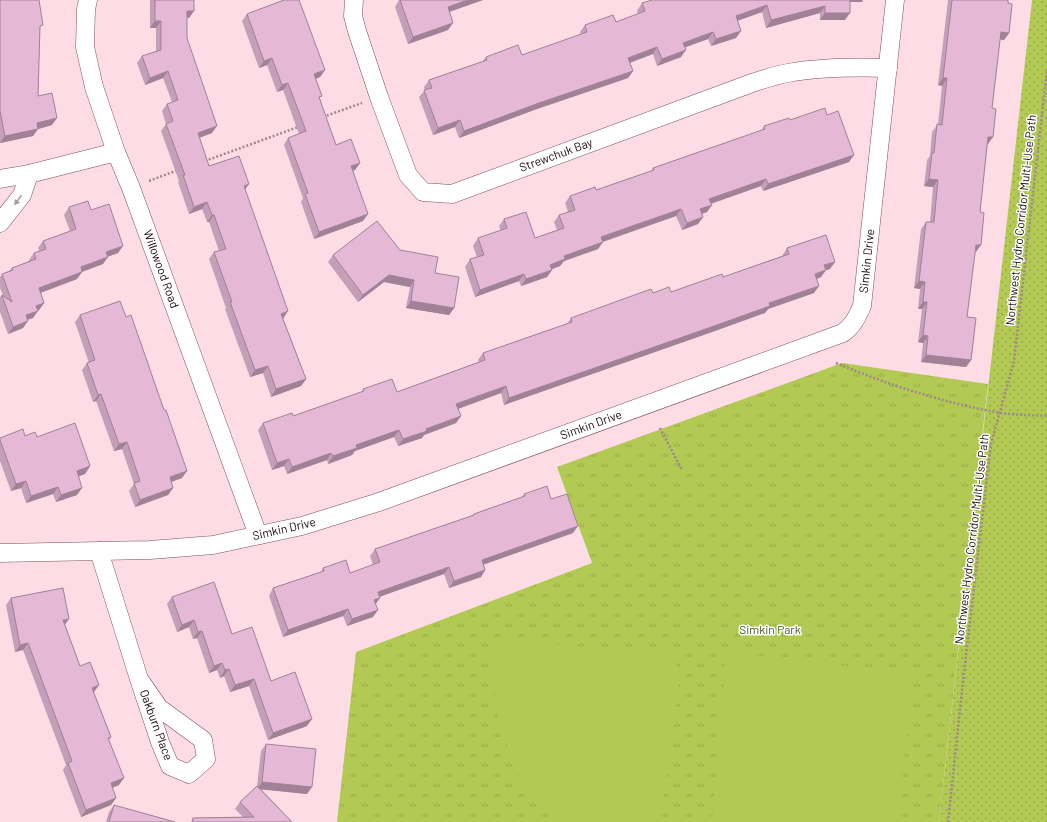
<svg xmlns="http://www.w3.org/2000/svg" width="1047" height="822" font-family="Barlow,sans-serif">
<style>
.grass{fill:url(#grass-dots)}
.park{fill:url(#park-tufts)}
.pitch{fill:#b2c954}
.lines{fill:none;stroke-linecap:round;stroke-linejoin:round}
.street-casing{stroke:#7b4e5c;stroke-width:19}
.path{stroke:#a1868e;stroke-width:2.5;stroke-dasharray:2 2;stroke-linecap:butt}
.street{stroke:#fff;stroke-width:18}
.wall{fill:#c59eb7}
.shaded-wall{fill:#a08195}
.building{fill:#e5b8d5;stroke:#a08195}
.oneway{fill:#a49d9f}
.labels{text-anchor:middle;stroke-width:3;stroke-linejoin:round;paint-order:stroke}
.street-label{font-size:12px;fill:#1c0a10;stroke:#fff}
.park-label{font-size:12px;fill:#4b5621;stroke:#fff}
</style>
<defs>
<pattern id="grass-dots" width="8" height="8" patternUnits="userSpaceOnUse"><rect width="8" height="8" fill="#b2c954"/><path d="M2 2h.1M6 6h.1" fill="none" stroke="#98ab48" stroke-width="1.8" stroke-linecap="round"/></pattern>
<pattern id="park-tufts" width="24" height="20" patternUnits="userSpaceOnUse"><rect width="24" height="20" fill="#b2c954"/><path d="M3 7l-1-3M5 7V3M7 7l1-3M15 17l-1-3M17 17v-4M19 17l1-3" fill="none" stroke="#98ab48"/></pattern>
</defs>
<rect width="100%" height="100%" fill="#fedce6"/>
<path class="grass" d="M1032 0H1047V822H939Z"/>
<path class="park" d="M842 363 988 384 939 822H337L356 652 592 563 557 467Z"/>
<g class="pitch">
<path d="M496 639 669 654 681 672 659 822H564L522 784 499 726 491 670Z"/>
<path d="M726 652 914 674 897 822H712Z"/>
</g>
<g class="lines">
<defs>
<g id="street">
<path d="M88 0 86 9 85 47 94 87 116 152 131 188 258 535"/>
<path d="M354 0 353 16 357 31 379 97 408 175 423 192 452 194 752 83C764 79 776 75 788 73 821 67 854 67 888 68"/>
<path d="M0 179 29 174 116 152"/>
<path d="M0 223 22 195 29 174"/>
<path d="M99 551 139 679 160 742 170 766 189 774 206 759 203 740 159 708 139 679"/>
<path d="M0 553 150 550 213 545 302 526 379 502 843 333C853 326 857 317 862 306L895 0"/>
</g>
</defs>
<use href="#street" class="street-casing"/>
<g class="path">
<path d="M323 117 362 103"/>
<path d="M205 161 298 127"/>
<path d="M149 181 178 170"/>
<path d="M836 363C889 385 944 403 1001 413 1016 415 1032 415 1047 416"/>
<path d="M660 428 682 470"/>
<path d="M948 822 964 672 991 444 1014 361 1047 70"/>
</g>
<use href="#street" class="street"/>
</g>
<g class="wall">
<path d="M0 0 40 30 38 96 52 125 38 129 33 136 0 143Z"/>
<path d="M150 0H194L189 18H187V38L212 133 199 138 209 166 245 190 283 318 306 379 301 386 271 397 263 373 250 377 225 309 226 308 209 259 214 252 219 251 209 222H207L202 209 189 214 178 182 179 181 161 131 166 124 162 111 167 104 172 102 163 78 145 85 137 63 142 56 156 51V28H150Z"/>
<path d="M399 0H483L449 12 448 30 408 44 395 7Z"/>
<path d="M652 0H863L862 2H850L845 20H820V13L766 28 762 12 737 21 736 38 711 46 708 39 685 47 681 57 657 66 653 54 630 63 633 71 628 78 534 110 459 138 455 127 433 135 419 97 425 90 424 87 429 80 482 62 486 57 522 55 581 35 580 32 585 25 616 22 638 14 637 11 642 3Z"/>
<path d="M948 0H1008L1009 33 1004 40 1000 39 988 144H987L976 252H975L967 317 971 360 966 367 921 362 923 343 918 342 922 309H918L920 289 914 288 921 229 926 222H930L933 187 924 186 927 160 930 156 932 132 938 124 942 86 938 85Z"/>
<path d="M247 14 325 70 320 77 316 79 320 99 336 145 360 163 355 170H353L363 221 314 239 301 202 303 198 284 145 288 138 299 134 283 90 277 92 267 65 259 68 242 21Z"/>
<path d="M827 115 849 162 763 191 761 186 711 204 707 212 702 214 703 217 698 224 682 230 676 216 603 242 598 249 564 261 560 266 551 269 552 270 547 277 521 286 519 281 475 297 465 267 470 259 477 257 473 246 478 238 501 231 499 226 504 219 535 238 557 230 554 222 559 215 568 212 565 203 570 196 596 190 651 171 653 168 761 131 764 126 790 120Z"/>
<path d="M69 207 91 210 118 253 107 257 103 264 82 272 77 279 41 293 44 303 39 310 37 311 33 318 27 320 23 328 8 334 0 312V297L2 295H3L0 288V277L2 274 9 271 12 268 29 261V260L34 253 39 251 38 248 43 241 70 231 64 215Z"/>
<path d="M787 248 830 269 826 270 821 277 817 279 814 293 768 309 765 313 712 332 504 405 501 393 458 409 461 416 456 423 424 435 422 438 398 446 394 437 355 451 352 455 328 464 327 460 287 474 284 466 272 470 258 430 263 423 293 416 361 393 363 389 397 392 479 362 478 360 483 353 567 324 571 318 653 293 671 292 723 277 782 256Z"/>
<path d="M400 250 435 273 454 308 449 315 406 308 410 287 384 282 358 302 328 262 333 255Z"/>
<path d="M80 315 182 478 171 482 173 488 168 495 135 507 129 491 134 484 122 449 114 451 96 401 93 402 82 370 87 363H89L75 322Z"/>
<path d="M25 436 37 437 90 466 85 474 78 476 77 495 56 502 53 494 26 503 21 488 11 491 0 461V438Z"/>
<path d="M524 494 551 499 573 533 483 564 485 570 481 577 449 588 444 574 379 597 376 603 373 617 347 626 343 616 283 637 269 596 273 588 321 572 323 568 350 573 373 565 370 556 375 549 472 516 474 514 522 497Z"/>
<path d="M172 597 232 634 271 681 307 726 268 740 249 686 230 692 224 676 220 678 217 670 209 673 197 638 193 639 189 627 177 632 167 604Z"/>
<path d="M11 598 65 625 80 666 94 692H93L111 737 109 740 119 785 112 788 116 798 111 805 81 817 63 770 66 765 23 650 15 652 6 605Z"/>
<path d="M266 744 307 794 261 789 292 822H191L193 818 243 817 235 809 240 802 257 786 261 751Z"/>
<path d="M114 805 175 822H106L109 812Z"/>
</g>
<g class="shaded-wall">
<path d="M468 0H483L443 14 448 7Z"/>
<path d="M846 0H863L862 2H845Z"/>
<path d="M767 5 762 12 731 23 736 16Z"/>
<path d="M825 6 820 13 766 28 771 20Z"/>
<path d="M187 11H194L189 18H182Z"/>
<path d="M825 13H850L845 20H820Z"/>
<path d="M155 21H161L156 28H150Z"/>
<path d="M453 23 448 30 408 44 413 37Z"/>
<path d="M741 31 736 38 711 46 716 39Z"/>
<path d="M713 32 708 39 678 50 683 43Z"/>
<path d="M1001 32 1009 33 1004 40 996 39Z"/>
<path d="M657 47 653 54 623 65 628 58Z"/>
<path d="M686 50 681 57 657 66 662 59Z"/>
<path d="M272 58 267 65 259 68 264 61Z"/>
<path d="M325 70 320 77 309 81 314 74Z"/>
<path d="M168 71 163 78 145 85 150 78Z"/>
<path d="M633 71 628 78 534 110 459 138 464 131 539 103Z"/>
<path d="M943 78H947L942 86 938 85Z"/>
<path d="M288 83 283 90 277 92 282 85Z"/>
<path d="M57 118 52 125 38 129 33 136 0 143 5 136 37 123Z"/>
<path d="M460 120 455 127 433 135 438 128Z"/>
<path d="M217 126 212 133 193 140 198 133Z"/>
<path d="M988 137H993L988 144H983Z"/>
<path d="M854 155 849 162 763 191 768 184Z"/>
<path d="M360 163 355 170 346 173 351 166Z"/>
<path d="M766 179 761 186 704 206 709 199Z"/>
<path d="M929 179 938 180 933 187 924 186Z"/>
<path d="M249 184 244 191V186Z"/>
<path d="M207 202 202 209 189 214 194 207Z"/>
<path d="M712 205 707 212 695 216 700 209Z"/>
<path d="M681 209 676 216 596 244 601 237Z"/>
<path d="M368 214 363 221 314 239 319 232Z"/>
<path d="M212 215H214L209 222H207Z"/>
<path d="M703 217 698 224 682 230 687 223Z"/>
<path d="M603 242 598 249 564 261 560 266 545 272 550 265 564 256Z"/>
<path d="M976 245H981L976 252H971Z"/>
<path d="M123 246 118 253 101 259 106 252Z"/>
<path d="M108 257 103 264 76 274 81 267Z"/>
<path d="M835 262 830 269 819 272 824 265Z"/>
<path d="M552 270 547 277 521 286 526 279Z"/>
<path d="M826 270 821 277 810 281 815 274Z"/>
<path d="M82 272 77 279 34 295 39 288Z"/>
<path d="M524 274 519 281 475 297 480 290Z"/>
<path d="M389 275 414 280 410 287 384 282 358 302 363 295Z"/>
<path d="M919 281 925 282 920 289 914 288Z"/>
<path d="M819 286 814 293 768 309 765 313 712 332 504 405 509 398 769 303Z"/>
<path d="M411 301 454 308 449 315 406 308Z"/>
<path d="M923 302H927L922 309H918Z"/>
<path d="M44 303 39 310 31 313 36 306Z"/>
<path d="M38 311 33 318 21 322 26 315Z"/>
<path d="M288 311 283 319 281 314Z"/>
<path d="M28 321 23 328 8 334 13 327Z"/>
<path d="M923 335 928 336 923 343 918 342Z"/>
<path d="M926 355 971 360 966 367 921 362Z"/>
<path d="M268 366 263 373 250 377 255 370Z"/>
<path d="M306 379 301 386 271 397 276 389Z"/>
<path d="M506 386 501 393 452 411 456 404Z"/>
<path d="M101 394 96 401 93 402 98 395Z"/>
<path d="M461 416 456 423 424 435 422 438 398 446 403 439 426 429Z"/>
<path d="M399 430 394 437 355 451 352 455 328 464 333 456 356 445Z"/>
<path d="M127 442 122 449 114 451 119 444Z"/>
<path d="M331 453 327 460 287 474 292 467Z"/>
<path d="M289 459 284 466 272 470 277 463Z"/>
<path d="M90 466 85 474 72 479 77 471Z"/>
<path d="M187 471 182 478 165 484 170 477Z"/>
<path d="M26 481 21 488 11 491 16 484Z"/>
<path d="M58 487 53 494 26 503 31 496Z"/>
<path d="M82 488 77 495 56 502 61 495Z"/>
<path d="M173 488 168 495 135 507 140 500Z"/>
<path d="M578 526 573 533 477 567 482 560Z"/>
<path d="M449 567 444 574 373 599 378 592Z"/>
<path d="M485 570 481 577 449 588 454 581Z"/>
<path d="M380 598 375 605 374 600Z"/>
<path d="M348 609 343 616 283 637 288 630Z"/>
<path d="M378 610 373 617 347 626 352 619Z"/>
<path d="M69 619 64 626 63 620Z"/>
<path d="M194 620 189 627 177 632 182 625Z"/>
<path d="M202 631 197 638 193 639 198 632Z"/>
<path d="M28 643 23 650 15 652 20 645Z"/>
<path d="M222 663 217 670 209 673 214 666Z"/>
<path d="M229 669 224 676 220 678 225 670Z"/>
<path d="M254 679 249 686 230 692 235 685Z"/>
<path d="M99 685 94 692 87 695 92 688Z"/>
<path d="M312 719 307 726 268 740 273 733Z"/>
<path d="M124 778 119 785 106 790 111 783Z"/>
<path d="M262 782 312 787 307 794 257 789Z"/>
<path d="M116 798 111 805 81 817 86 810Z"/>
</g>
<g class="building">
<path d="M0 0H39L43 25 40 26 38 96 52 93 57 118 37 123 38 129 5 136 0 111Z"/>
<path d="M155 0H194V11H187V38L217 126 198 133 209 166 239 156 249 184 244 186 288 311 281 314 306 379 276 389 268 366 255 370 230 302H232L214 252 226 249 214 215H212L207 202 194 207 183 175H185L166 124 173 121 167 104 178 100 168 71 150 78 142 56 161 50V21H155Z"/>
<path d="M284 0H299L325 70 314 74 322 96 319 97 336 145 351 139 360 163 351 166 368 214 319 232 305 194 308 193 288 138 306 131 288 83 282 85 272 58 264 61 247 14Z"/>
<path d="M400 0H468L448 7 453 23 413 37Z"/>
<path d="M652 0H850V13H825V6L771 20 767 5 736 16 741 31 716 39 713 32 683 43 686 50 662 59 657 47 628 58 633 71 539 103 464 131 460 120 438 128 424 90 432 88 429 80 487 60 486 57 518 45 522 55 587 32 585 25 613 15 616 22 645 11 642 3Z"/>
<path d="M952 0H1008V3L1012 4 1009 33 1001 32 992 108 996 109 993 137H988L980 212 984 213 981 245H976L967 317 976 318 971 360 926 355 928 336 923 335 927 302H923L925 282 919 281 926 222H934L938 180 929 179 932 153H934L937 124 942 125 947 78H943Z"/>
<path d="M825 108 827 115 838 111 854 155 768 184 766 179 709 199 712 205 700 209 703 217 687 223 681 209 601 237 603 242 564 256 565 259 550 265 552 270 526 279 524 274 480 290 470 259 484 255 478 238 507 228 504 219 526 212 535 238 564 228 559 215 575 210 570 196 595 187 596 190 654 170 653 168 765 129 764 126 789 118 790 120Z"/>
<path d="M88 201 91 210 109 204 123 246 106 252 108 257 81 267 82 272 39 288 44 303 36 306 38 311 26 315 28 321 13 327 2 295 12 302 2 274 13 270 12 268 36 259 34 253 46 249 43 241 76 229 69 207Z"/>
<path d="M377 221 400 250 438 257 435 273 459 277 454 308 411 301 414 280 389 275 363 295 333 255Z"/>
<path d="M826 235 835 262 824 265 826 270 815 274 819 286 769 303 770 306 717 325 509 398 506 386 456 404 461 416 426 429 427 431 403 439 399 430 356 445 357 448 333 456 331 453 292 467 289 459 277 463 263 423 292 413 293 416 364 391 363 389 392 379 397 392 485 360 483 353 572 322 571 318 651 289 653 293 669 287 671 292 722 274 723 277 789 254 787 248Z"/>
<path d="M120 301 126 317 131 315 164 410H166L187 471 170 477 173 488 140 500 134 483 140 481 127 442 119 444 101 394 98 395 87 363 95 360 80 315Z"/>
<path d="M75 423 90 466 77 471 82 488 61 495 58 487 31 496 26 481 16 484 0 440V438L23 429 25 436 35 432 37 437Z"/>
<path d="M547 486 551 499 567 494 578 526 482 560 485 570 454 581 449 567 378 592 380 598 374 600 378 610 352 619 348 609 288 630 273 588 324 571 323 568 346 560 350 573 380 562 375 549 474 515V514L525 496 524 494Z"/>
<path d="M214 582 232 634 252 627 271 681 295 672 312 719 273 733 254 679 235 685 229 669 225 670 222 663 214 666 202 631 198 632 194 620 182 625 172 597Z"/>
<path d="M63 588 69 619 63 620 80 666 90 662 99 685 92 688 111 737 108 738 124 778 111 783 116 798 86 810 68 763 72 761 28 643 20 645 11 598Z"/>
<path d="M266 744 316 749 312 787 262 782Z"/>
<path d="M257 786 292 822H193V818L254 817 240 802Z"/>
<path d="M114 805 175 822H109Z"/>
</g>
<defs><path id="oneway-solid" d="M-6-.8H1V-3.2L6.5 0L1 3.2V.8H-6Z"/></defs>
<use class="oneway" href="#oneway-solid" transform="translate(18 200) rotate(126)"/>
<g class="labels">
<g class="street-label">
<text transform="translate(556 155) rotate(-20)" y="4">Strewchuk Bay</text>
<text transform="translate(1021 220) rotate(-84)" y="4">Northwest Hydro Corridor Multi-Use Path</text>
<text transform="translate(867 261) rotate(-84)" y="4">Simkin Drive</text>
<text transform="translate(161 269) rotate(70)" y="4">Willowood Road</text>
<text transform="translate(591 425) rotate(-20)" y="4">Simkin Drive</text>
<text transform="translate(284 529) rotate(-13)" y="4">Simkin Drive</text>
<text transform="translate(972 539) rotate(-83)" y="4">Northwest Hydro Corridor Multi-Use Path</text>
<text transform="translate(156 725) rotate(70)" y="4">Oakburn Place</text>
</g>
<g class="park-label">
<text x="770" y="634">Simkin Park</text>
</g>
</g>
</svg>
